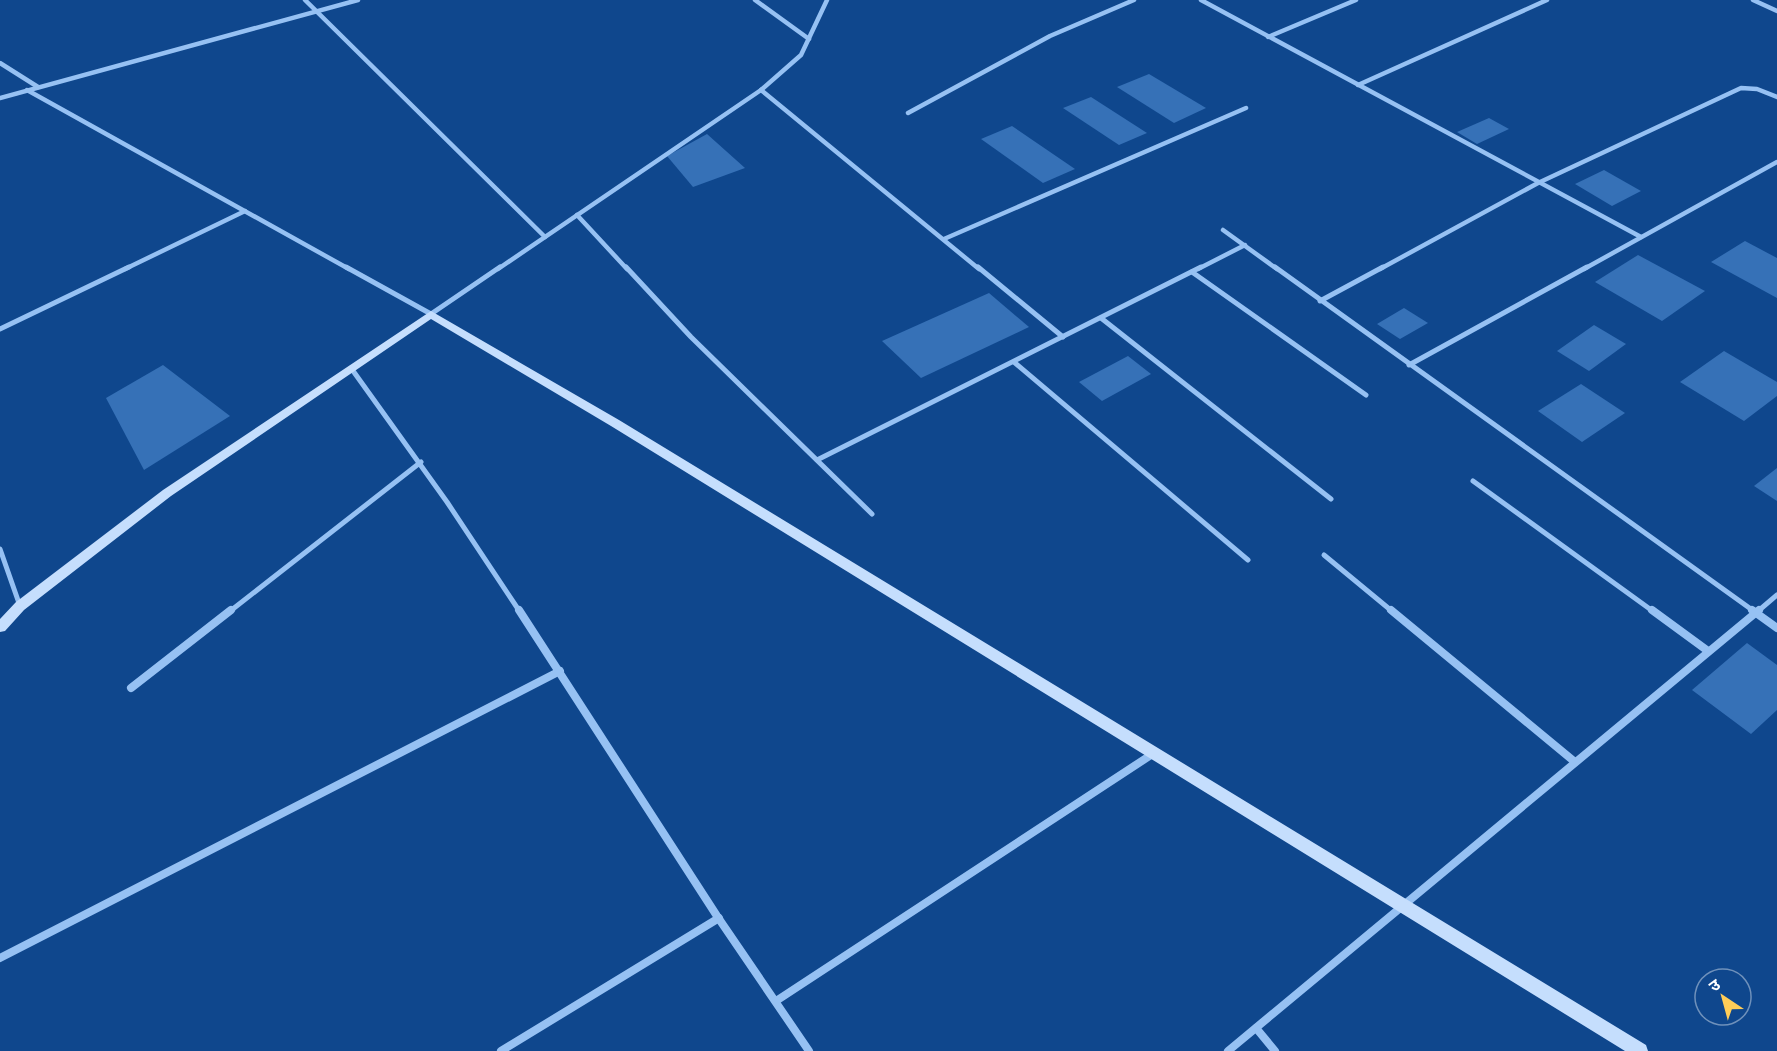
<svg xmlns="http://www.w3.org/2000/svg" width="1777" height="1051" font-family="Inter,'Noto Sans Devanagari',sans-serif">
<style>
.building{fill:#3671b7}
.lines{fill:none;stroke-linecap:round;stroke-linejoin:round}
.street-far2{stroke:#96c1f3;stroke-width:4.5}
.street-far1{stroke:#96c1f3;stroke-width:5}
.street{stroke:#96c1f3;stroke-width:8}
.secondary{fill:#c5defd;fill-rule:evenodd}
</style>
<rect width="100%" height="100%" fill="#0f478d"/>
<g class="building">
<path d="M1149 74 1206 108 1174 123 1117 87Z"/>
<path d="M1091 97 1147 133 1119 145 1063 108Z"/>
<path d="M1489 118 1509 129 1477 144 1457 132Z"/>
<path d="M1012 126 1075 169 1043 183 981 139Z"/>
<path d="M707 134 745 168 693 187 667 156Z"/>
<path d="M1604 170 1641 191 1612 206 1575 184Z"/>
<path d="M1745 241 1777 258V298L1711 262Z"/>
<path d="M1638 255 1705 291 1662 321 1595 282Z"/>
<path d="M989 293 1029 327 921 378 882 341Z"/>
<path d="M1404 308 1428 323 1400 339 1377 324Z"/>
<path d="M1594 325 1626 344 1589 371 1557 351Z"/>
<path d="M1724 351 1777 382V396L1744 421 1680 382Z"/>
<path d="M1128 356 1151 374 1102 401 1079 382Z"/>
<path d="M163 365 230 416 144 470 106 398Z"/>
<path d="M1581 384 1625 413 1582 442 1538 411Z"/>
<path d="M1777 468V501L1754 486Z"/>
<path d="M1747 643 1777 665V710L1751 734 1692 690Z"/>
</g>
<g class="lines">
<g class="street-far2">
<path d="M305 0 545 237"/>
<path d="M755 0 809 39"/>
<path d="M1201 0 1641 237"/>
<path d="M1753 0 1777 11"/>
<path d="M1268 37 1356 0"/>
<path d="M0 63 38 87"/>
<path d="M1358 85 1547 0"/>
<path d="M27 90 349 269"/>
<path d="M761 90 979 269"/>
<path d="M0 98 358 0"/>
<path d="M908 113 1050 36 1134 0"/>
<path d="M577 215 627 269"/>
<path d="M1223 230 1277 269"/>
<path d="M944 239 1246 108"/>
<path d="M125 269 245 211"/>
<path d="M498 269 761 90 801 55 827 0"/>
<path d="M1198 269 1245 245"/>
<path d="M1380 269 1538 183 1741 88 1757 89 1777 97"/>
<path d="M1584 269 1777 162"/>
</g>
<g class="street-far1">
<path d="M346 267 431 314 500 267"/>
<path d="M626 267 691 337 872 514"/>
<path d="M978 267 1063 337"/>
<path d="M1275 267 1755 612"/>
<path d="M1192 272 1366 395"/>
<path d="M1320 301 1383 267"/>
<path d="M1101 318 1331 499"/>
<path d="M0 329 129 267"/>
<path d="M1014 362 1248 560"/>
<path d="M1409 365 1587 267"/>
<path d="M351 368 447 502 520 612"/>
<path d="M817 460 1201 267"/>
<path d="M1473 481 1654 612"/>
<path d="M0 549 20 606"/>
<path d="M1324 555 1393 612"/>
<path d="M229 612 421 462"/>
<path d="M1757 612 1777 595"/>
</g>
<g class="street">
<path d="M519 610 717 916 809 1051"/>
<path d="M1391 610 1575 762"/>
<path d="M1652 610 1708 651"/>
<path d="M1752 610 1777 628"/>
<path d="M131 688 231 610"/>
<path d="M0 958 560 671"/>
<path d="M776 1001 1154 753"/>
<path d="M1256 1028 1275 1051"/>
<path d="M501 1051 719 918"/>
<path d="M1228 1051 1759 610"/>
</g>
<path class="secondary" d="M431 311 619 420 1646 1045 1648 1051H1625L611 426 431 319 171 496 24 610 5 631 0 632V619L16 602 163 490Z"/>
</g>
<g transform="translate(1723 997) rotate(324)"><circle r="28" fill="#0f478d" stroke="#6f91bb" stroke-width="1.5"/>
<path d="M0-4.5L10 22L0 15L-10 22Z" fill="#ffcd58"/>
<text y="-9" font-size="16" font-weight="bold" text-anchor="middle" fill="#ffffff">उ</text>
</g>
</svg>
